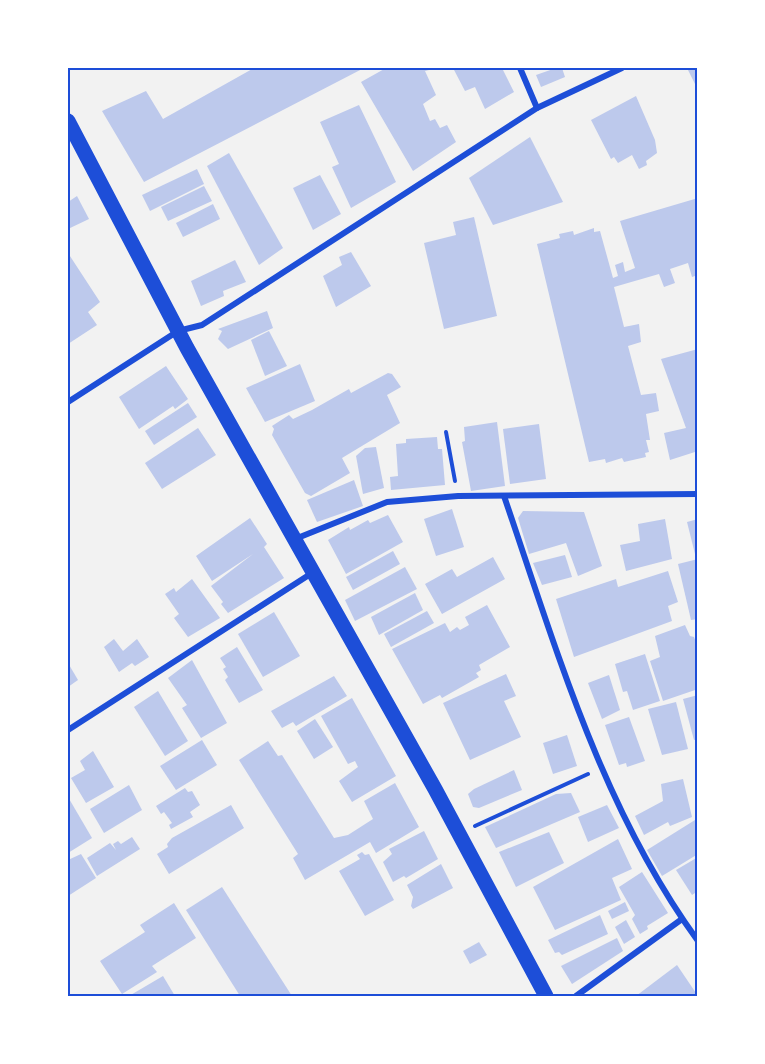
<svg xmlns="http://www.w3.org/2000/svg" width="765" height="1064" font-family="'Work Sans',sans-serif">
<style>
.building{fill:#bdc9ec}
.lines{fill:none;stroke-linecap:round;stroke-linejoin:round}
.path{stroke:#1d4ed8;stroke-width:4}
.minor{stroke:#1d4ed8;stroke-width:6}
.primary{stroke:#1d4ed8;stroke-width:15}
.neatline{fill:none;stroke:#1d4ed8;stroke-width:2}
</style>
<rect width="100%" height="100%" fill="#f2f2f2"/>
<g class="building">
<path d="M254 68H364L144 182 102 111 146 91 163 119Z"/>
<path d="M386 68H427L429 70 425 71 436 95 423 104 430 121 435 119 440 128 447 125 456 142 413 171 361 82Z"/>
<path d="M453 68H502L514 92 485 109 475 87 465 91Z"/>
<path d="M556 68H562L565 77 541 87 536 75Z"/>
<path d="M687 68H698V90Z"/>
<path d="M636 96 655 140 657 153 646 161 647 165 639 169 632 155 618 163 614 157 611 159 591 120Z"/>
<path d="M359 105 396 182 351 208 332 167 339 164 320 122Z"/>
<path d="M530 137 563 202 493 225 469 178Z"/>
<path d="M229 153 283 248 259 265 207 166Z"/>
<path d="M197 169 204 184 150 211 142 195Z"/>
<path d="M320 175 341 214 313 230 293 188Z"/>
<path d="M204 186 212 201 168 221 161 207Z"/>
<path d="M77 196 89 219 68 229V202Z"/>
<path d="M698 198V275L692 277 688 263 670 269 675 283 664 287 659 274 614 287 624 327 639 324 641 342 628 346 641 395 656 393 659 411 646 414 650 440H646L649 452 645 453 646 457 624 462 622 458 606 463 605 459 589 462 537 244 560 238 559 234 573 231 574 235 594 228V232L600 231 613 278 618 276 615 265 623 262 625 272 635 268 620 221Z"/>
<path d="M213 204 220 219 183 237 176 223Z"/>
<path d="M474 217 497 316 444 329 424 243 456 235 453 222Z"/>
<path d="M351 252 371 286 336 307 323 276 342 265 339 257Z"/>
<path d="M68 253 100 302 88 312 97 325 68 344Z"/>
<path d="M235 260 246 282 223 291 224 296 201 306 191 281Z"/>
<path d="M267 311 273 328 228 349 218 339 222 331 218 329Z"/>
<path d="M269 331 287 366 265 376 251 340Z"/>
<path d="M698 349V451L670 460 664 433 686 428 661 359Z"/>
<path d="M300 364 315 401 265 422 246 388Z"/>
<path d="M166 366 188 399 175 409 173 406 139 429 119 397Z"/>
<path d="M388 373 392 374 401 387 387 395 400 423 342 458 350 473 311 496 305 493 272 435 274 429 272 426 289 415 293 419 312 410 349 389 351 393Z"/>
<path d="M188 403 197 417 154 445 145 431Z"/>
<path d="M497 422 505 486 471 491 462 442 465 441 464 427Z"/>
<path d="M539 424 546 479 510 484 503 429Z"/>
<path d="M198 428 216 455 162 489 145 463Z"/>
<path d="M437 437 438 449H442L445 485 391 490 390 477 398 476 396 444 406 443V439Z"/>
<path d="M376 447 384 488 363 494 356 456 365 448Z"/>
<path d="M354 480 363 506 317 522 307 500Z"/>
<path d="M452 509 464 547 436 556 424 519Z"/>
<path d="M523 511 584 512 602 566 578 576 566 543 529 554 518 518Z"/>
<path d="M388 515 403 542 346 574 328 540 349 527 350 530 368 520 370 523Z"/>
<path d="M250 518 267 544 264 547 284 578 228 613 221 604 223 602 211 586 253 554 212 581 196 556Z"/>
<path d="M665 519 672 559 626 571 620 545 640 541 638 524Z"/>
<path d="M698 519V554H695L687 522Z"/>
<path d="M393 551 400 564 353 590 346 577Z"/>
<path d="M565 555 572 577 542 585 533 563Z"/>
<path d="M493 557 505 579 442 614 425 584 452 569 457 577Z"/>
<path d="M698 559V619L691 620 678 564Z"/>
<path d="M405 567 417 589 355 621 345 600Z"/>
<path d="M668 571 678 602 668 606 672 621 574 657 556 599 616 579 618 587Z"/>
<path d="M192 579 220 618 188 637 174 618 179 614 165 594 174 588 176 592Z"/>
<path d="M415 593 423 610 379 635 371 617Z"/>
<path d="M487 605 510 647 479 665 481 670 476 673 479 677 442 698 440 695 423 704 392 649 445 623 450 632 457 627 460 630 469 625 465 617Z"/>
<path d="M427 611 434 623 391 647 384 634Z"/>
<path d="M274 612 300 656 263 677 238 634Z"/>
<path d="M685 625 690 636 694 637 698 648V689L663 701 650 661 660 657 655 636Z"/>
<path d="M114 639 123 651 137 639 149 657 135 666 132 663 119 672 104 647Z"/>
<path d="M237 647 263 690 239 703 225 680 228 677 223 669 226 667 220 658Z"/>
<path d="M645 654 660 701 633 710 627 691 623 692 615 664Z"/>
<path d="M192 660 227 723 201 738 182 708 187 705 168 678Z"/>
<path d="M68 663 78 680 68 687Z"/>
<path d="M506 674 516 696 504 701 521 737 470 760 443 703Z"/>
<path d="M609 675 620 710 602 719 588 683Z"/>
<path d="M334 676 347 696 296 726 293 722 282 728 271 711Z"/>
<path d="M158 691 188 741 165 756 134 707Z"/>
<path d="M698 695V739L694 740 683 699Z"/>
<path d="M352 698 396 776 352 802 339 781 358 767 355 761 348 764 321 716Z"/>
<path d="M676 702 688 749 662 755 648 709Z"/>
<path d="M629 717 645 761 627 767 626 763 619 765 605 725Z"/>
<path d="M315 719 333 747 314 759 297 731Z"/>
<path d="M567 735 577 766 553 774 543 743Z"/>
<path d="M202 740 217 765 176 790 160 766Z"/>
<path d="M268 741 278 756 282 755 334 838 348 835 373 819 364 801 395 783 419 827 376 853 370 842 305 880 293 858 298 854 239 760Z"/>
<path d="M93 751 114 787 86 803 71 778 85 770 80 761Z"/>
<path d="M514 770 522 790 479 808 473 807 468 794 474 789Z"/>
<path d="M683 779 692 817 670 826 668 822 644 835 635 816 663 801 661 784Z"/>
<path d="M129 785 142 810 104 833 90 809Z"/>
<path d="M185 788 188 792 192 791 200 805 190 812 193 817 171 829 169 825 172 823 164 812 161 814 156 806Z"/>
<path d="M571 793 580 812 496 848 485 827 556 794Z"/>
<path d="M68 797 92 838 68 853Z"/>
<path d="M231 805 244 828 169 874 157 854 168 847 167 844 172 838Z"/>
<path d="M607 805 619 828 588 842 578 817Z"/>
<path d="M695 820 698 854 662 876 647 850Z"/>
<path d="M424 831 438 859 406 878 404 876 393 882 383 862 392 854 389 849Z"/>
<path d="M549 832 564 863 516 887 499 852Z"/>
<path d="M132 837 140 849 97 876 87 858 110 843 116 850 113 844 118 841 121 844Z"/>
<path d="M618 839 632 869 612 878 621 900 555 930 533 887Z"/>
<path d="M362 852 365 855 369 854 394 900 365 916 339 871 360 859 357 855Z"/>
<path d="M81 854 96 878 68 896V860Z"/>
<path d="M698 857V891L692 895 676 870Z"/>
<path d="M441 864 453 888 413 909 411 906 413 897 407 885Z"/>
<path d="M642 872 668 913 647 926 648 929 640 934 632 919 635 915 619 887Z"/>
<path d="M222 887 292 996H240L186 910Z"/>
<path d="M625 902 629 911 612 919 608 911Z"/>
<path d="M174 903 196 938 152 966 157 972 122 994 100 961 145 932 140 925Z"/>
<path d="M600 915 608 934 562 955 559 952 555 953 548 940Z"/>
<path d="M626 920 635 937 624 944 615 927Z"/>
<path d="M617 938 623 951 572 984 561 966Z"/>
<path d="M479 942 487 955 470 964 463 951Z"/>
<path d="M677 965 698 996H636Z"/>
<path d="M163 976 175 996H129Z"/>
</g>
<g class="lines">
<g class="path">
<path d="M446 432 455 481"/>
<path d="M475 826 588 774"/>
</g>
<g class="minor">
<path d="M520 68 537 108"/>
<path d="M68 402 178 331 202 325 537 108 622 68"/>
<path d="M504 496C556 648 602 809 698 941"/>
<path d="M295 539 387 502 458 496 698 494"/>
<path d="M68 730 312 573"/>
<path d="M576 996 682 919"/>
</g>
<path class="primary" d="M68 121 187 348 435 789 546 996"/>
</g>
<rect width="765" height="1064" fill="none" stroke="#ffffff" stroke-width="138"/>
<rect x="69" y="69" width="627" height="926" class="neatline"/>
</svg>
